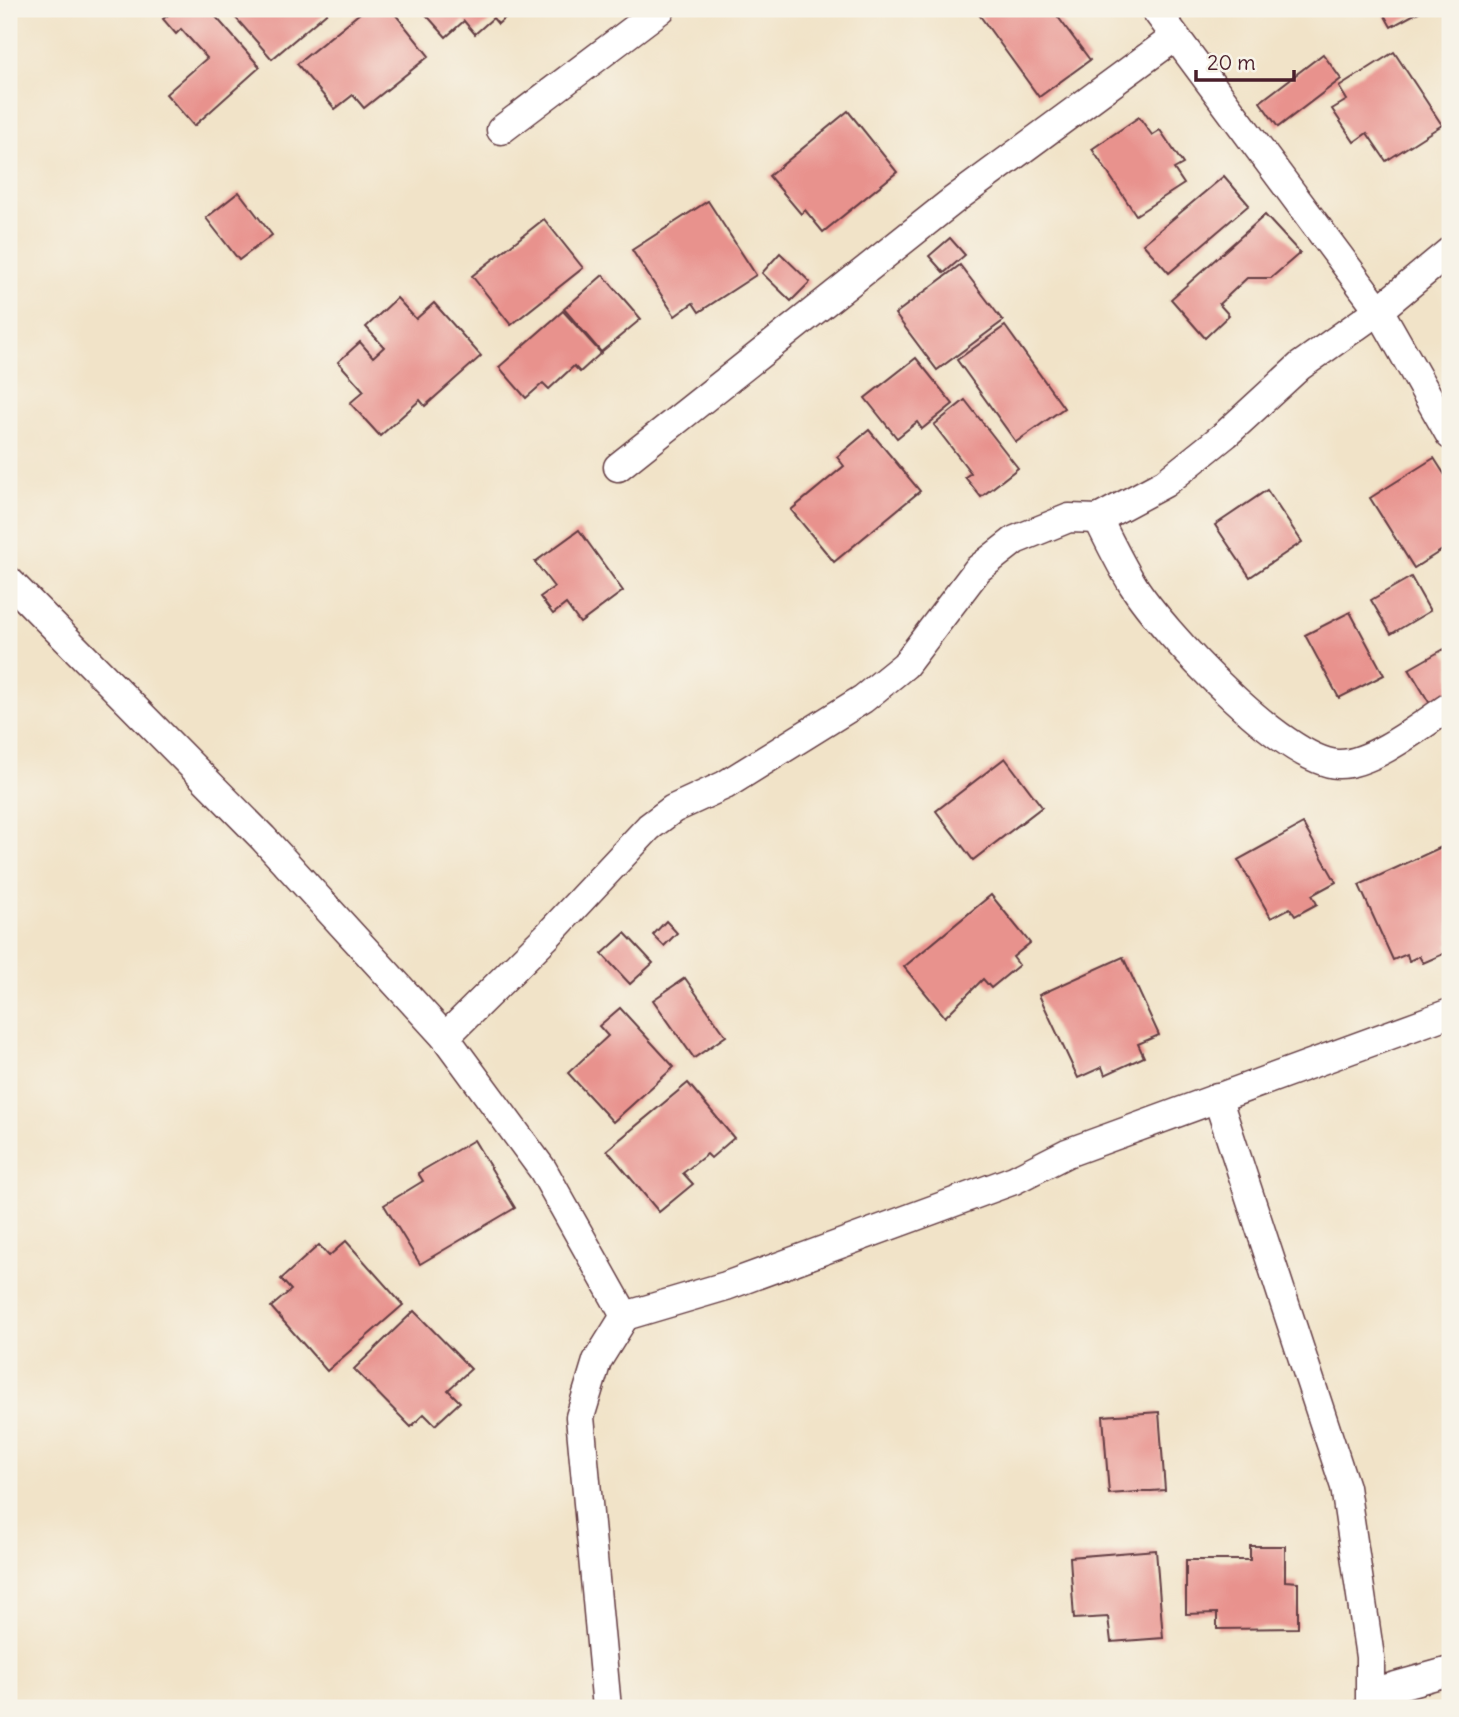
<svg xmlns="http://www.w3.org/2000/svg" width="1459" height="1717" font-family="Delius,sans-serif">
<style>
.building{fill:#e8928d}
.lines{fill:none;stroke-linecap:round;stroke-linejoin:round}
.minor-casing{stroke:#633c43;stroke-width:31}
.minor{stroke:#fff;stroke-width:28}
</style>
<rect width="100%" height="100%" fill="#f7f3e8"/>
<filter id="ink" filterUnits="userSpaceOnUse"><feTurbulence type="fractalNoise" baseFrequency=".0143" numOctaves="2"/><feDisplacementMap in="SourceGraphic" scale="14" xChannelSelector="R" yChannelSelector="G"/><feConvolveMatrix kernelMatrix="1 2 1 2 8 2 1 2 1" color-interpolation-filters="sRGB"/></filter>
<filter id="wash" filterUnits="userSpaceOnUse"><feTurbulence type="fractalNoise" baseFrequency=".00686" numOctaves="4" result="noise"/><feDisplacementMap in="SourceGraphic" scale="28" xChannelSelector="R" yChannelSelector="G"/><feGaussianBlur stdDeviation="1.57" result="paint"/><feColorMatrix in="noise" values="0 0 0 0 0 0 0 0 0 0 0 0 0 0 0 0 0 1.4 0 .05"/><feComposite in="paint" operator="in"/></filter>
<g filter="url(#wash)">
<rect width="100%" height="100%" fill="#f1e3c8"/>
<g id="blocks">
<g class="building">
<path d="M170 9H209L260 67 194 126 166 94 207 58 181 29 176 34 163 19 173 11Z"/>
<path d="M228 9H331L272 59Z"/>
<path d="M365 9H391L429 56 364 108 353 95 335 109 297 64Z"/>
<path d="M421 9H515L498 24 493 18 475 34 464 21 446 37Z"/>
<path d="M975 9H1052L1090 60 1039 97Z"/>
<path d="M1381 9H1424L1391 27Z"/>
<path d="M1394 52 1442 125 1386 161 1367 133 1354 142 1332 109 1347 100 1339 87Z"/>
<path d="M1323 54 1341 79 1278 127 1260 102Z"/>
<path d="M848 111 897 172 823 232 805 210 801 214 769 176Z"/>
<path d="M1139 117 1152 135 1160 130 1183 164 1174 169 1184 184 1136 215 1092 149Z"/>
<path d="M1224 176 1249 205 1169 273 1143 244Z"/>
<path d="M239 192 272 235 239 260 206 218Z"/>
<path d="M708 201 756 275 699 312 693 303 675 316 632 250Z"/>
<path d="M1265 215 1300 253 1271 278H1247L1219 304 1229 315 1205 338 1171 299Z"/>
<path d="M544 219 583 268 511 325 472 276Z"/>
<path d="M950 238 965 255 944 273 929 256Z"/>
<path d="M780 253 810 282 791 301 762 273Z"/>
<path d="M960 265 1003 321 937 370 895 314Z"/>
<path d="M603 275 641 319 601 352 564 309Z"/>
<path d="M397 298 416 319 434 303 481 356 425 406 420 400 380 436 350 403 364 391 338 362 360 342 373 357 384 347 366 327Z"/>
<path d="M563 311 601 353 580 372 574 366 549 389 543 383 526 398 499 367Z"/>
<path d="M1005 326 1064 408 1016 442 957 360Z"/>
<path d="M916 358 953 404 922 429 917 422 897 438 865 398Z"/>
<path d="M965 400 1018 468 981 497 965 477 971 473 934 425Z"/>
<path d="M869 430 920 491 834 562 791 510 844 466 837 457Z"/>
<path d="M1434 458 1450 483V545L1414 568 1370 498Z"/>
<path d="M1267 490 1302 542 1250 577 1215 525Z"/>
<path d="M579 530 623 591 580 623 566 604 553 614 540 597 554 587 535 562Z"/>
<path d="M1411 577 1430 611 1391 634 1371 600Z"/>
<path d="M1350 612 1384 675 1339 698 1305 635Z"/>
<path d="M1444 649 1450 660V692L1430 704 1409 669Z"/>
<path d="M1005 758 1042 807 973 860 936 811Z"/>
<path d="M1303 824 1336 882 1312 895 1317 904 1295 916 1290 908 1271 918 1238 860Z"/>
<path d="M1450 843V944L1447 945 1450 951 1423 963 1419 956 1409 961 1407 954 1393 960 1359 885Z"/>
<path d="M991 895 1030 943 1013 957 1019 965 991 988 983 979 945 1017 904 967Z"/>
<path d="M666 921 677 933 664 946 653 935Z"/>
<path d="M625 933 653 963 630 984 602 954Z"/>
<path d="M1123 957 1159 1035 1138 1044 1144 1057 1105 1075 1102 1067 1078 1078 1039 995Z"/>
<path d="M685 978 726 1036 694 1058 653 1000Z"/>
<path d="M620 1008 674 1067 613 1122 568 1073 608 1036 599 1026Z"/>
<path d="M688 1083 734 1138 711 1158 707 1154 683 1173 693 1184 659 1212 607 1150Z"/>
<path d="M474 1140 515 1208 420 1264 384 1205 423 1181 418 1173Z"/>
<path d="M346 1241 403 1305 327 1371 271 1307 291 1290 281 1279 319 1245 329 1256Z"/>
<path d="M414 1311 471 1369 448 1390 460 1402 435 1425 424 1414 411 1427 354 1369Z"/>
<path d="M1159 1412 1165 1490 1109 1494 1103 1416Z"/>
<path d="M1250 1546H1285V1581L1298 1582V1628L1217 1629V1613L1186 1614V1560H1250Z"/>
<path d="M1156 1550 1163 1638 1111 1642 1108 1617 1074 1619 1070 1557Z"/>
</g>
</g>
</g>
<g filter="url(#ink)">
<use href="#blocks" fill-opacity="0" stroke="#633c43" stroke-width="2"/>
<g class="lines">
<defs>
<g id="minor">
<path d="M1155 9 1379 310 1450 435"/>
<path d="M501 130 661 9"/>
<path d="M618 467 955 199 1175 37"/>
<path d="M1098 519C1109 541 1120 564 1133 585 1162 631 1284 762 1338 764 1371 765 1422 725 1450 706"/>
<path d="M9 581 263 838 445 1037 543 1170 625 1316 726 1286 1014 1180 1067 1153 1450 1013"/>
<path d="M445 1037 548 935 649 827 673 809 725 785 863 699 905 665 978 569 1015 540 1069 518 1098 519 1165 483 1226 434 1300 366 1379 310 1450 251"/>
<path d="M1217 1097 1345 1487 1370 1657V1708"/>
<path d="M1371 1693 1450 1671"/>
<path d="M607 1708 580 1417 597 1361 625 1316"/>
</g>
</defs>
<use href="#minor" class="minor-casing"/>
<use href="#minor" class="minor"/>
</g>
</g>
<rect width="1459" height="1717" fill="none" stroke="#f7f3e8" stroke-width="35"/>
<path d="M1196 70v10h98v-10" fill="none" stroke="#4a1f2b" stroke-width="3.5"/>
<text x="1207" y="70" font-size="21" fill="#4a1f2b" stroke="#f7f3e8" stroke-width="5" paint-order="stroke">20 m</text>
</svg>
